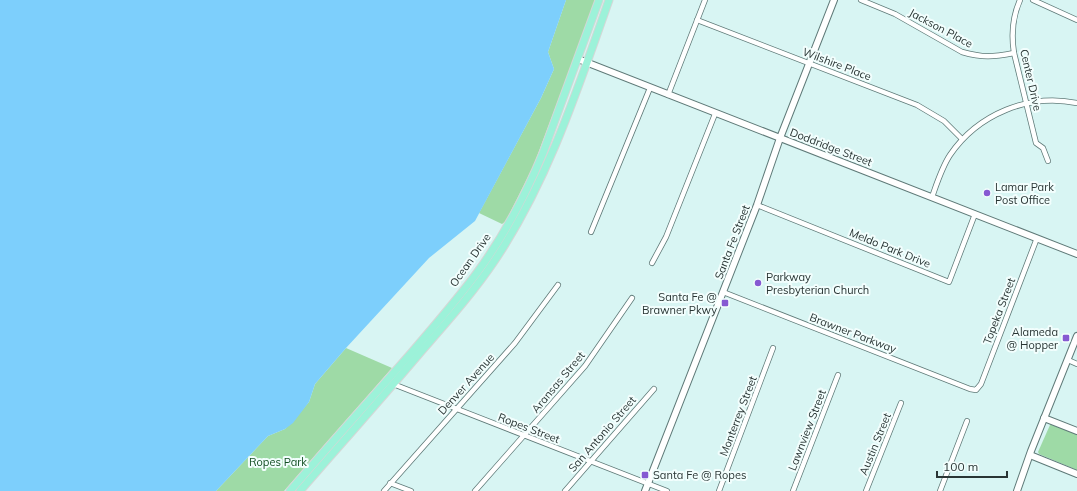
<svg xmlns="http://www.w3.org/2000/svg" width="1077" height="491" font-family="Mulish,sans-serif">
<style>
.green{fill:#9edaa6}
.water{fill:#7dcffc}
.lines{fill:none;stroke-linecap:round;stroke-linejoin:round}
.street-casing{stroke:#5f7a78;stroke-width:6}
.secondary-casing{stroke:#5f7a78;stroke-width:8}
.primary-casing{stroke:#d4d7d6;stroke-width:9}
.street{stroke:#fff;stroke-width:4.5}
.secondary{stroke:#fff;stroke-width:6}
.primary{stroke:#9cf2d9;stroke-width:7}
.poi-dot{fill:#8659d2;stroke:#f2fefd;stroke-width:1.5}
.labels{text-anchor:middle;stroke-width:4;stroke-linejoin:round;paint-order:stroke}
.street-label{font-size:11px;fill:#293534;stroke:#f2fefd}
.poi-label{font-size:11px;fill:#293534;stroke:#f2fefd;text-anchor:start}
.park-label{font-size:11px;fill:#124e22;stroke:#f2fefd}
</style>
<rect width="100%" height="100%" fill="#d8f5f3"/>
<g class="green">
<path d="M566 0H596L533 167 506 221 502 224 479 213 541 98 554 69 548 52Z"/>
<path d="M346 348 392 368 284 491H216L268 436 285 429 309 402 315 384Z"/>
<path d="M1050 425H1052L1077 434V470L1039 454 1038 452Z"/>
</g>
<path class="water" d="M0 0H566L548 52 554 69 541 98 475 221 429 258 346 348 315 384 309 402 293 423 285 429 268 436 216 491H0Z"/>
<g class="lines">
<defs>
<g id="street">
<path d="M861 0 895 14 962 52C983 58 993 57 1014 53"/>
<path d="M1020 0C1012 18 1011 34 1014 53L1036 143 1043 148 1048 161"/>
<path d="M1033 0 1077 20"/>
<path d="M697 20 917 105 944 121 962 139"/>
<path d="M668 95 705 0"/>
<path d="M932 197C937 183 942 167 950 155 978 114 1029 93 1077 103"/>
<path d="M757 205 949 282 975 214"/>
<path d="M591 232 650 88"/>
<path d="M652 263 666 237 715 114"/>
<path d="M723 292 970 389 976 390 981 384 1037 238"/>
<path d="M1068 360 1077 364"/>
<path d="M393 384 667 491"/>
<path d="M390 483 411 491"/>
<path d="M384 491 515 343 558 285"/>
<path d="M475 491 585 366 632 298"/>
<path d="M565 491 654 389"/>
<path d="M719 491 773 348"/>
<path d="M793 491 838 375"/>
<path d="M866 491 901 403"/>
<path d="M940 491 967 421"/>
</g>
<g id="secondary">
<path d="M578 59 1077 254"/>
<path d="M1044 418 1077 431"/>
<path d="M1030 455 1077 474"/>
<path d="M645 491 757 205 780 138 834 0"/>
<path d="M1017 491 1031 451 1077 336"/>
</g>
<g id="primary">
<path d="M290 491C330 444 371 399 412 352 435 325 458 299 479 270 505 234 526 194 543 153L599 0"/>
<path d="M300 491C340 445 380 400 419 354 445 324 473 293 495 260 548 181 578 88 609 0"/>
</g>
</defs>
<use href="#street" class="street-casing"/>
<use href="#secondary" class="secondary-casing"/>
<use href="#primary" class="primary-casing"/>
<use href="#street" class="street"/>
<use href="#secondary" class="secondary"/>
<use href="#primary" class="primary"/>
</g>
<g class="poi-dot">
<circle cx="987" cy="193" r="4"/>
<circle cx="758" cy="283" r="4"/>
<rect x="721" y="299" width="8" height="8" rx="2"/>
<rect x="1062" y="334" width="8" height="8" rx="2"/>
<rect x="641" y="471" width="8" height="8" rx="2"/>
</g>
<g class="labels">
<g class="street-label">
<text transform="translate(941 28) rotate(28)" y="4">Jackson Place</text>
<text transform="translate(837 64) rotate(21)" y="4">Wilshire Place</text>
<text transform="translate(1031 80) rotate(77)" y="4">Center Drive</text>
<text transform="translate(831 147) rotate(21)" y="4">Doddridge Street</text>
<text transform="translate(732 242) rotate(-69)" y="4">Santa Fe Street</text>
<text transform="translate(890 248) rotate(22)" y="4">Meldo Park Drive</text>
<text transform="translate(470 260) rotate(-55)" y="4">Ocean Drive</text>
<text transform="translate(999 311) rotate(-69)" y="4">Topeka Street</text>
<text transform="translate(853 333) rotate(21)" y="4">Brawner Parkway</text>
<text transform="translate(558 382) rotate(-50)" y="4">Aransas Street</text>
<text transform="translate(466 384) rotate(-48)" y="4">Denver Avenue</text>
<text transform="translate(738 416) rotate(-69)" y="4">Monterrey Street</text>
<text transform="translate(529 428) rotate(21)" y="4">Ropes Street</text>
<text transform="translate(807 430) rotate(-69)" y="4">Lawnview Street</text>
<text transform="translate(602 434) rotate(-49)" y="4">San Antonio Street</text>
<text transform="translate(875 444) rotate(-68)" y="4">Austin Street</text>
</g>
<g class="poi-label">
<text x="995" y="191">Lamar Park<tspan x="995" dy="13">Post Office</tspan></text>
<text x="766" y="281">Parkway<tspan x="766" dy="13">Presbyterian Church</tspan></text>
<text x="717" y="301" text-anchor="end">Santa Fe @<tspan x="717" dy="13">Brawner Pkwy</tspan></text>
<text x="1058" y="336" text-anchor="end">Alameda<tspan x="1058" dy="13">@ Hopper</tspan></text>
<text x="653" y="479">Santa Fe @ Ropes</text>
</g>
<g class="park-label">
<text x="278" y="466">Ropes Park</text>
</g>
</g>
<path d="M937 471v6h70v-6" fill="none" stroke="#293534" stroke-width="2"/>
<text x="943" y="471" font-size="12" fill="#293534" stroke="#f2fefd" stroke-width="3" paint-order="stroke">100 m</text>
</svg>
